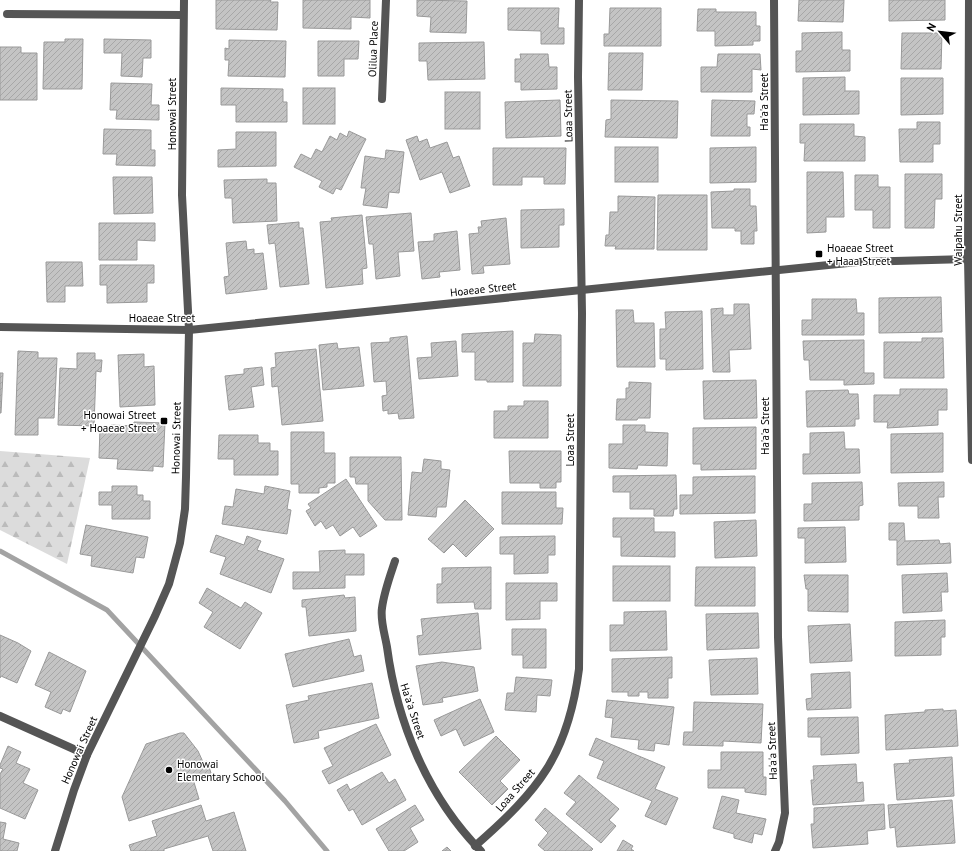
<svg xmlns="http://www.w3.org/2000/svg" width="972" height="851" font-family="'PT Sans',sans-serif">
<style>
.forest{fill:url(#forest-firs)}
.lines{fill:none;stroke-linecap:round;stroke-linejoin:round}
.stream{stroke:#a3a3a3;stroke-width:5}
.building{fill:url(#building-hatch);stroke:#999}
.minor{stroke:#555;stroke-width:8}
.tertiary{stroke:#555;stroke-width:8}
.poi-dot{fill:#000;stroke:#fff;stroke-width:1.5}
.labels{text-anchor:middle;stroke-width:3;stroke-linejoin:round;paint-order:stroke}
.street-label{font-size:11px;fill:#000;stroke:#fff}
.poi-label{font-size:11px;fill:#000;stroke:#fff;text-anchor:start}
</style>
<defs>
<pattern id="forest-firs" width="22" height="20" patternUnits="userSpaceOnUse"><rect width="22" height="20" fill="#dcdcdc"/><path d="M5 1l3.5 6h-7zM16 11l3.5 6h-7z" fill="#bbb"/></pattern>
<pattern id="building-hatch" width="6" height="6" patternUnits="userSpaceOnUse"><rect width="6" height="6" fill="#c4c4c4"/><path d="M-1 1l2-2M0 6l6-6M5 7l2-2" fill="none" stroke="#a7a7a7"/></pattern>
</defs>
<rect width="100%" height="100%" fill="#fff"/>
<path class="forest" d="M0 451 90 458 67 564 0 530Z"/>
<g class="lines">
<path class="stream" d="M0 551 107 610 285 801 327 851"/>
</g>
<g class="building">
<path d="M216 0H271L270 2H278L277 30 216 29Z"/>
<path d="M303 0H370V18L351 17V29L303 28Z"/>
<path d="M417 0 467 1 466 33 430 32 431 17 417 16Z"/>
<path d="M799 0H844L843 22 798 21Z"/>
<path d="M889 0H945V20L889 21Z"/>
<path d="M508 8H559L558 28H564V44H541V31L508 30Z"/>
<path d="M610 8H661V46H604V34H609Z"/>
<path d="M698 9H716V12H756V26H760V41H753V45L715 46V31H697Z"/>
<path d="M842 32V50H850V71L796 72V51H802V33Z"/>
<path d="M902 33H942L941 69H901Z"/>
<path d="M65 39H83L82 89H43L44 42H65Z"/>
<path d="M104 39 151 40V58H143L142 77 121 76 122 53H104Z"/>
<path d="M229 40 286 41 285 77 228 76 229 60H225V48L229 49Z"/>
<path d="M318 41H359L358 59H344V76H318Z"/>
<path d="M484 42 485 79 428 80 427 61H419V43Z"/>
<path d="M0 47H21V53H37V100H0Z"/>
<path d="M609 53H643L642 90H608Z"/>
<path d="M520 54H548L549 67H557V89L521 90V82H515V59H521Z"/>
<path d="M718 54H760L761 70 752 69V92H701V67H717Z"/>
<path d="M845 77V91H859V114L803 115V78Z"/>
<path d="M901 78H943V114L901 115Z"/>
<path d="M111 83 152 84 151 105H159V120L116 119 117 110H110Z"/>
<path d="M221 88 283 89V102H287V122H236V105H221Z"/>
<rect x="303" y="88" width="32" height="36"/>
<rect x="445" y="92" width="35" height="37"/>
<path d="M560 100 561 136 506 138 505 102Z"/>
<path d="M611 100 678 101 677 138 605 137 606 120 611 119Z"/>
<path d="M712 100 755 101 754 114H747V127H750V136H711Z"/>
<path d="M917 122H940V144H933V162H900L899 129H917Z"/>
<path d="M800 124H854V136L865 137V161H804L805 143H800Z"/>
<path d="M104 129 151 130V150H155V166L116 165 117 154H103Z"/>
<path d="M349 131 366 139 341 190 336 188 333 194 319 187 322 181 294 167 301 154 311 159 316 149 322 152 330 136 337 140 340 133 347 137Z"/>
<path d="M236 132H276V166L218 167V150L236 149Z"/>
<path d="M417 136 419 142 427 139 430 148 447 142 453 158 459 156 470 186 450 193 442 172 420 180 406 140Z"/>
<rect x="615" y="147" width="43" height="35"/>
<path d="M756 147V182L710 183V148Z"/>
<path d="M493 148H566L565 184H544V177H522V185H493Z"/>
<path d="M386 150 404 152 399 193 389 192 387 208 363 205 366 188H361L365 156 385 159Z"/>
<path d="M807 172H843L844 217H826V232L807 233Z"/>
<path d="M905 174H942V199H935L934 228H905Z"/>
<path d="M855 175H878V187H890V228H873V210H855Z"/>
<path d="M113 177H152L153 213 114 214Z"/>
<path d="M267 179V183H276L277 221 233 223 232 198H225L224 180Z"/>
<path d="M734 189H750V206H756L757 231H754V244H741V231H735V228H712L711 192 734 191Z"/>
<path d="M658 195H707V250H657Z"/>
<path d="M618 196 655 197 654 249H615L616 246H605L606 235H609L610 212H618Z"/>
<path d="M564 209V225H559V247L521 248V210Z"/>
<path d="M411 213 414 251 398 252 400 276 376 279 373 244H369L366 217Z"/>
<path d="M362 215 367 268 362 269 363 284 326 288 320 222 332 221 331 218Z"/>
<path d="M506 218 510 264 483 266 484 273 472 274 469 234 479 233 478 227H482L481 221Z"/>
<path d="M299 222V228H303L309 284 280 287 275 243 269 244 267 225Z"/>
<path d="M99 223H155V241L137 240V260H99Z"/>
<path d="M457 231 460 270 439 272 440 277 422 279 418 242 434 241V234Z"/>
<path d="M246 241 247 250 254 249V254L263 253 267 289 226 294 224 277 229 276 226 243Z"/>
<path d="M46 262H82L83 286H65V302H47Z"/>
<path d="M100 265H154V283H147V302L107 303V285H100Z"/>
<path d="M941 297 942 332 879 333V298Z"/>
<path d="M812 299H856L857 313H864V335H802V320H812Z"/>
<path d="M734 304H749L751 349 729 350 730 372H713L711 309 723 308V315H734Z"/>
<path d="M616 310H633L634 323H654L655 367H617Z"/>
<path d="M702 311 703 369 666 370V359H660V329H666L665 312Z"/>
<path d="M513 331V382H487V380H475V352H462V334Z"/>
<path d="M535 334 561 335V386H523V343H534Z"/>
<path d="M407 336 414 418 399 419 398 413 388 414V410L383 411 382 396 387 395 386 381 374 382 371 343 390 342V338Z"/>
<path d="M922 338H943L944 378H884V342H922Z"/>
<path d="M864 340V373H874V384L844 385V380H810L809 360H804L803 341Z"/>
<path d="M456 341 458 376 419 379 417 358 432 357 431 343Z"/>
<path d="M337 343 338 349 359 347 364 386 323 390 319 345Z"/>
<path d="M316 349 323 421 282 425 278 386 272 387 271 368 276 367 275 353Z"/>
<path d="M18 351 38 352V358H57L54 418H38V435H15Z"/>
<path d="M77 353H95V360H102L101 372 96 371 94 426 58 425 60 368 77 369Z"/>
<path d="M144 354V367L154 366 155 405 120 407 118 355Z"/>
<path d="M262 367 264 385 251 387 254 407 229 410 225 376 244 374V369Z"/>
<path d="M0 373H3L1 413H0Z"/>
<path d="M756 380 757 418 704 419 703 381Z"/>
<path d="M629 382 651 383 650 418H638L637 420H616L617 399H626V388H629Z"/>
<path d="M900 389H947V410H938V425L887 428 888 422H874V395H900Z"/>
<path d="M848 390 849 394H858L859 419H855V426L807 427 806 391Z"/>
<path d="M524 401H548V438H494V411H508V406H524Z"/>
<path d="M134 422 165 423 163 467 153 466V471L117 469 118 459 99 458 100 427 111 428V425L134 426Z"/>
<path d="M623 425H645V432L668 433 667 466 638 465 637 469 609 468V444H623Z"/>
<path d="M756 427V469L701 470V464H693V428Z"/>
<path d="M291 432H324V453H335V483H327V487L319 488V493H299V484H291Z"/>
<path d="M844 432 845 449H859L860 473 803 474V454H810V433Z"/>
<path d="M943 433V472L891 473V434Z"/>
<path d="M219 435H258V443H270V451H278V475H234V459H218Z"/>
<path d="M509 451H561V482H556V488H540V483H510Z"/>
<path d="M350 457H401L402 520H385L368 501V484H356L355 477H350Z"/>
<path d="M424 459 441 461V469L450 470 446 507H437L436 517 408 515 412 472 422 473Z"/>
<path d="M676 475 677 509H674L673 516H654V509H630V492H613V476Z"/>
<path d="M755 476V513L680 514V495H693V477Z"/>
<path d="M346 479 377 526 360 537 353 527 340 536 333 525 326 529 321 521 315 526 306 511 311 508 308 504Z"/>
<path d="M862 482 863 505 859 506V520L804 521V504H812V483Z"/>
<path d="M944 482V497H938L939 518H918V506H899L898 483Z"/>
<path d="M112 486H137V495H143V501H150V519H112V505H99V492H112Z"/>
<path d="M265 486 290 491 287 509 291 510 287 534 222 524 225 506 233 507 236 489 264 494Z"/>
<path d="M502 492H556V508H563L562 524H502Z"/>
<path d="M465 500 494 529 466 557 453 544 444 553 428 539Z"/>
<path d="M613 518H654V532H675V557L621 556V537H613Z"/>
<path d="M756 520 757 556 715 558 714 522Z"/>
<path d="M889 523H904L905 541 939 540 940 544 950 543 951 563 897 565V540H889Z"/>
<path d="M86 525 148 537 144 558 136 557 133 573 91 566 92 556 80 554Z"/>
<path d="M845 527 846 562 805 563V538H798V528Z"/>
<path d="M216 535 244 545 247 536 261 541 257 550 284 559 271 593 220 574 226 557 210 552Z"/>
<path d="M555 536V555H548V573L514 574V554H500V537Z"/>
<path d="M345 550V554H364V575H345V588L293 589V572H320L319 551Z"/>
<rect x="613" y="566" width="57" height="35"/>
<path d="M491 567V609H475L474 602 437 603V584H442V568Z"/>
<path d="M696 567H755V606H695Z"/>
<path d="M947 573 948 592H941L942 611 903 613 902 575Z"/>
<path d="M804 575H848V612L808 611V589H806Z"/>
<path d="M506 583H557V601H540V619L506 620Z"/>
<path d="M207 588 241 608 245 602 262 613 240 649 204 627 213 612 199 603Z"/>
<path d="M344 595 345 598 355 597 356 631 309 636 306 607H302V600Z"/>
<path d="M666 611 667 650 610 651V625H624V612Z"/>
<path d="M478 613 481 649 419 655 417 636 423 635 421 619Z"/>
<path d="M758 613 759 648 707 650 706 614Z"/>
<path d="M945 620V637H941V655L895 656V622Z"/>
<path d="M850 624 852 661 810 663 808 626Z"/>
<path d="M512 629H546V668H523V655H512Z"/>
<path d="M0 635 18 643 31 651 17 683 1 676 0 678Z"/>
<path d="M349 639 354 657 361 655 364 671 293 687 285 654Z"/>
<path d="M49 652 86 671 70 712 63 709 61 714 45 707 51 692 35 685Z"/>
<path d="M672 657V678H668V698H648V692H639V696H628V692H612V659Z"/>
<path d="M757 658 758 694 711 695 709 660Z"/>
<path d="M442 662 474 667 478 691 442 698 443 702 423 705 416 666Z"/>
<path d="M850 672 851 708 807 710 806 699 812 698 811 674Z"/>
<path d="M516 677 552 680 550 696 537 695 536 712 505 710 507 693H514Z"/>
<path d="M372 683 379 718 318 731 319 738 294 743 286 705 309 700 308 696Z"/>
<path d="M480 699 494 732 464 746 456 729 441 736 434 720Z"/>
<path d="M607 700 674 707 669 745 655 743 654 751 638 749 639 740 611 737 613 718 605 717Z"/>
<path d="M694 702 763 704 761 743 723 741V746L683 745 684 732H693Z"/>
<path d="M943 709V711L956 710 958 746 886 750 885 715 925 712V710Z"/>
<path d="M858 717 859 753 821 755V737H808V718Z"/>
<path d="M376 724 391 755 329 784 322 771 333 766 324 748Z"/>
<path d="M180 733H184L198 751 203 762 207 761 211 773 193 779 199 799 129 821 122 797 146 744Z"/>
<path d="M496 736 520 760 500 781 508 789 492 805 459 772Z"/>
<path d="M596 738 665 767 655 789 678 798 666 825 645 816 652 801 597 778 604 761 589 755Z"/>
<path d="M8 746 21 752 16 763 30 769 23 783 38 790 25 819 0 808V774L3 769 0 768V765Z"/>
<path d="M721 752H763V777H766V795L745 792V788H708V770H721Z"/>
<path d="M952 757 954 796 897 800 894 764 910 763 909 760Z"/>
<path d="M856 764 857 783 863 782 864 801 813 805 811 780H814L813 766Z"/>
<path d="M382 772 389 783 395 779 406 800 362 825 353 809 349 811 337 790 347 784 350 790Z"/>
<path d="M579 775 619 809 609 820 616 826 601 843 566 814 576 802 564 793Z"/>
<path d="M722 796 739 800 736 813 766 819 762 835 754 833 752 843 734 838V834L713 828Z"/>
<path d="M952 800 955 843 897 847 895 827 890 828 888 805Z"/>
<path d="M884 804 885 829 867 831 868 844 813 848 811 824H814V808Z"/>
<path d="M201 805 206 821 234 812 246 851H213L208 836 164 849V851H131L129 845 157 836 152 821Z"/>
<path d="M415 805 424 820 410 828 418 842 404 851H389L376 829Z"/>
<path d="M545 808 593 849 591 851H545L538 845 548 833 535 820Z"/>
<path d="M0 822 6 823 3 839 19 843 17 851H0Z"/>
<path d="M623 840 633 846 631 849 634 851H617Z"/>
<path d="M447 847 451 851H442Z"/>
</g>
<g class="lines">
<g class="minor">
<path d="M774 0 778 637 785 813 779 842 775 851"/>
<path d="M7 14 183 15"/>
<path d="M382 99 386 0"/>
<path d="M0 327 189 330"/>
<path d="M395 561C390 576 384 592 382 608 380 620 385 635 387 647 397 722 427 796 481 851"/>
<path d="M0 716 87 755"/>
<path d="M475 846C539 790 568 755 579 669L582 313 578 77 579 0"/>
</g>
<g class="tertiary">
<path d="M969 0 968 259 972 460"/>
<path d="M189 330 858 262 968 259"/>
<path d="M55 851 74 790 87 755 155 616 169 584 180 543 185 509 186 477 189 330 182 195 184 0"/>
</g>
</g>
<g class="poi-dot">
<rect x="815" y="250" width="8" height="8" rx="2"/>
<rect x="160" y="417" width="8" height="8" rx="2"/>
<circle cx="169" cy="770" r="4"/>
</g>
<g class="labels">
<g class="street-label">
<text transform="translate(373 49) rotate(-88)" y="4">Olilua Place</text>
<text transform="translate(764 102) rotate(-90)" y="4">Ha'a'a Street</text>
<text transform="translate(172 114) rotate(-90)" y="4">Honowai Street</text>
<text transform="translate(568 116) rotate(-91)" y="4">Loaa Street</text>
<text transform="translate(958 230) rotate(-90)" y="4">Waipahu Street</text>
<text transform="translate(483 289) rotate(-6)" y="4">Hoaeae Street</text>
<text x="162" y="322">Hoaeae Street</text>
<text transform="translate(765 426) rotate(-90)" y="4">Ha'a'a Street</text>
<text transform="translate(176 438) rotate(-89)" y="4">Honowai Street</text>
<text transform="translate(570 440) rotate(-90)" y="4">Loaa Street</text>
<text transform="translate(413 711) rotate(72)" y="4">Ha'a'a Street</text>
<text transform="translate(79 750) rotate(-66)" y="4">Honowai Street</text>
<text transform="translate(772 751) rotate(-92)" y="4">Ha'a'a Street</text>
<text transform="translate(515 790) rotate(-49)" y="4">Loaa Street</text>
</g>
<g class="poi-label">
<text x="827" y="252">Hoaeae Street<tspan x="827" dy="13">+ Haaa Street</tspan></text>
<text x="156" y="419" text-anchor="end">Honowai Street<tspan x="156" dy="13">+ Hoaeae Street</tspan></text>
<text x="177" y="768">Honowai<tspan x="177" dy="13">Elementary School</tspan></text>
</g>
</g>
<g transform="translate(940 32) rotate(298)" stroke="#ffffff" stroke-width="3" paint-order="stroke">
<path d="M0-3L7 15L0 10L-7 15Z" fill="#000000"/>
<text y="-6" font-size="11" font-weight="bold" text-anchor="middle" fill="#000000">N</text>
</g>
</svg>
